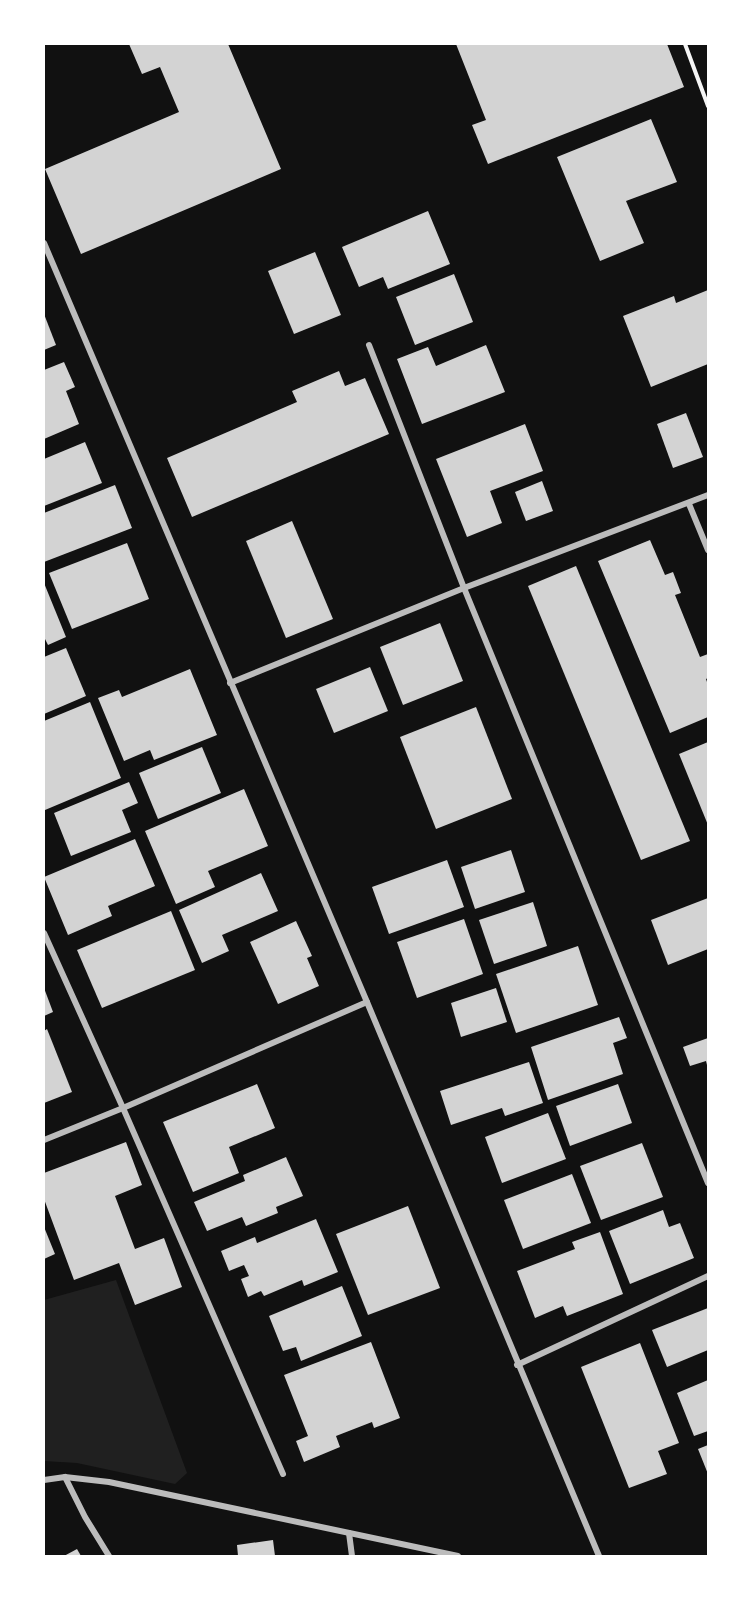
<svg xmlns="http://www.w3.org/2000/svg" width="752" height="1600" font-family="'Work Sans',sans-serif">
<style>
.green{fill:#202020}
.building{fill:#d3d3d3}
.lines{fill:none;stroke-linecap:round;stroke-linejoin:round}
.path{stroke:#f5f5f5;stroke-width:4}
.minor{stroke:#bcbcbc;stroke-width:6}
</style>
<rect width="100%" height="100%" fill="#111"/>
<path class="green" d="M116 1280 187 1473 175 1484 77 1463 44 1461V1300Z"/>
<g class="building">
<path d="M129 44H228L281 169 81 254 45 169 179 112 160 67 142 74Z"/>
<path d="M456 44H667L684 87 488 164 472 125 486 120Z"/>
<path d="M651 119 677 182 626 201 644 243 600 261 557 157Z"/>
<path d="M428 211 450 264 388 289 383 277 359 287 342 247Z"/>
<path d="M315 252 341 315 294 334 268 271Z"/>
<path d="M454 274 473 322 415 345 396 297Z"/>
<path d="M708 290V364L651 387 623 316 674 296 676 303Z"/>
<path d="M44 314 56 345 44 350Z"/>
<path d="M486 345 505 392 422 424 397 359 428 347 436 366Z"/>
<path d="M64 362 75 387 66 391 79 424 44 439V370Z"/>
<path d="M339 371 345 386 365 378 389 434 192 517 167 458 297 402 292 391Z"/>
<path d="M686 413 703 457 673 468 657 424Z"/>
<path d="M525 424 543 471 490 491 502 523 467 537 436 459Z"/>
<path d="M85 442 102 483 44 506V459Z"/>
<path d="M542 481 553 511 526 521 515 492Z"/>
<path d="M115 485 132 528 44 562V513Z"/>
<path d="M292 521 333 619 286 638 246 541Z"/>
<path d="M650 540 665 575 673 572 681 593 675 595 700 657 708 654V678L706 679 708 685V717L670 733 598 561Z"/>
<path d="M127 543 149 599 72 629 49 573Z"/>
<path d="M576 566 690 841 641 860 528 586Z"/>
<path d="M44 583 66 637 48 645 44 637Z"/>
<path d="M440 623 463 681 403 705 380 647Z"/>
<path d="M66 648 86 696 44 714V657Z"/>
<path d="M370 667 388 711 334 733 316 689Z"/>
<path d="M190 669 217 735 154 760 150 750 124 761 98 698 119 690 122 697Z"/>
<path d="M90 702 121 778 45 810 44 805V721Z"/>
<path d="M476 707 512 799 436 829 400 737Z"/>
<path d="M708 742V825L679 754Z"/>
<path d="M202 747 221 793 158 819 139 773Z"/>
<path d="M129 782 138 803 122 810 131 832 71 856 54 813Z"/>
<path d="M244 789 268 846 208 871 215 887 176 904 145 831Z"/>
<path d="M135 839 155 886 108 906 112 916 68 935 44 877Z"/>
<path d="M511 850 525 892 475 909 461 867Z"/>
<path d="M447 860 464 907 389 934 372 887Z"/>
<path d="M261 873 278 911 222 935 229 951 202 963 179 910Z"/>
<path d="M708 898V949L668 965 651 920Z"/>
<path d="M533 902 547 946 494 964 479 920Z"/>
<path d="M171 911 195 970 102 1008 77 950Z"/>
<path d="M464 919 483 974 417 998 397 942Z"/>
<path d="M296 921 312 956 307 958 319 986 278 1004 250 942Z"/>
<path d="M578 946 598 1005 516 1033 496 974Z"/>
<path d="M44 988 53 1012 44 1016Z"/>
<path d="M496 988 507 1022 461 1037 451 1003Z"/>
<path d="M619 1017 627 1038 613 1043 623 1074 548 1100 531 1047Z"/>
<path d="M47 1029 72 1092 44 1103V1031Z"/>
<path d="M708 1038V1069L706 1061 690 1066 683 1047Z"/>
<path d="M529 1062 543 1103 505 1116 502 1108 451 1125 440 1091Z"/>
<path d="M257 1084 275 1128 229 1147 239 1173 193 1192 163 1122Z"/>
<path d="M618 1084 632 1123 570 1146 556 1106Z"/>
<path d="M548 1113 566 1159 502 1183 485 1137Z"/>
<path d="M126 1142 142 1185 115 1196 135 1249 164 1238 182 1287 135 1305 119 1263 74 1280 44 1199V1173Z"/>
<path d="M642 1143 663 1197 601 1220 580 1166Z"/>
<path d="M286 1157 303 1196 276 1207 278 1213 246 1226 242 1217 207 1231 194 1202 245 1181 243 1175Z"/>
<path d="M572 1174 591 1223 523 1249 504 1200Z"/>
<path d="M408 1206 440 1288 368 1315 336 1234Z"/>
<path d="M663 1210 669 1227 680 1223 694 1258 630 1284 609 1231Z"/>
<path d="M316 1219 338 1272 304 1286 302 1280 264 1296 261 1291 248 1297 241 1279 249 1276 244 1265 229 1271 221 1251 255 1237 257 1243Z"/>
<path d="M44 1227 55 1254 44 1259Z"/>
<path d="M600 1232 623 1294 567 1316 563 1306 535 1318 517 1271 575 1249 572 1242Z"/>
<path d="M342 1286 362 1336 301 1361 296 1347 283 1351 269 1316Z"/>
<path d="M708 1308V1350L667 1367 652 1330Z"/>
<path d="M371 1342 400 1418 374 1428 372 1422 336 1436 340 1447 304 1462 296 1441 308 1436 284 1375Z"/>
<path d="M640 1343 679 1443 658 1451 667 1474 629 1488 581 1367Z"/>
<path d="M708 1380V1431L694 1436 677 1393Z"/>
<path d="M708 1445V1474L698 1449Z"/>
<path d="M273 1540 275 1556H238L237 1545Z"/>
<path d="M77 1549 81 1556H64Z"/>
</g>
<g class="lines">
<path class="path" d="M685 44 708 106"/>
<g class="minor">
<path d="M44 243 367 1002 599 1556"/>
<path d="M369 345 464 588 708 1183"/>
<path d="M689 504 708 550"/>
<path d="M230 683 464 588 708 495"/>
<path d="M44 933 123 1108 283 1474"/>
<path d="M44 1140 123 1108 367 1002"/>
<path d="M517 1365 708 1276"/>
<path d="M65 1477 85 1517 109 1556"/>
<path d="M44 1480 65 1477 109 1482 458 1556"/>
<path d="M349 1533 352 1556"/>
</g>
</g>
<rect width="752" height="1600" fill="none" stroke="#ffffff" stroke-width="90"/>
</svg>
